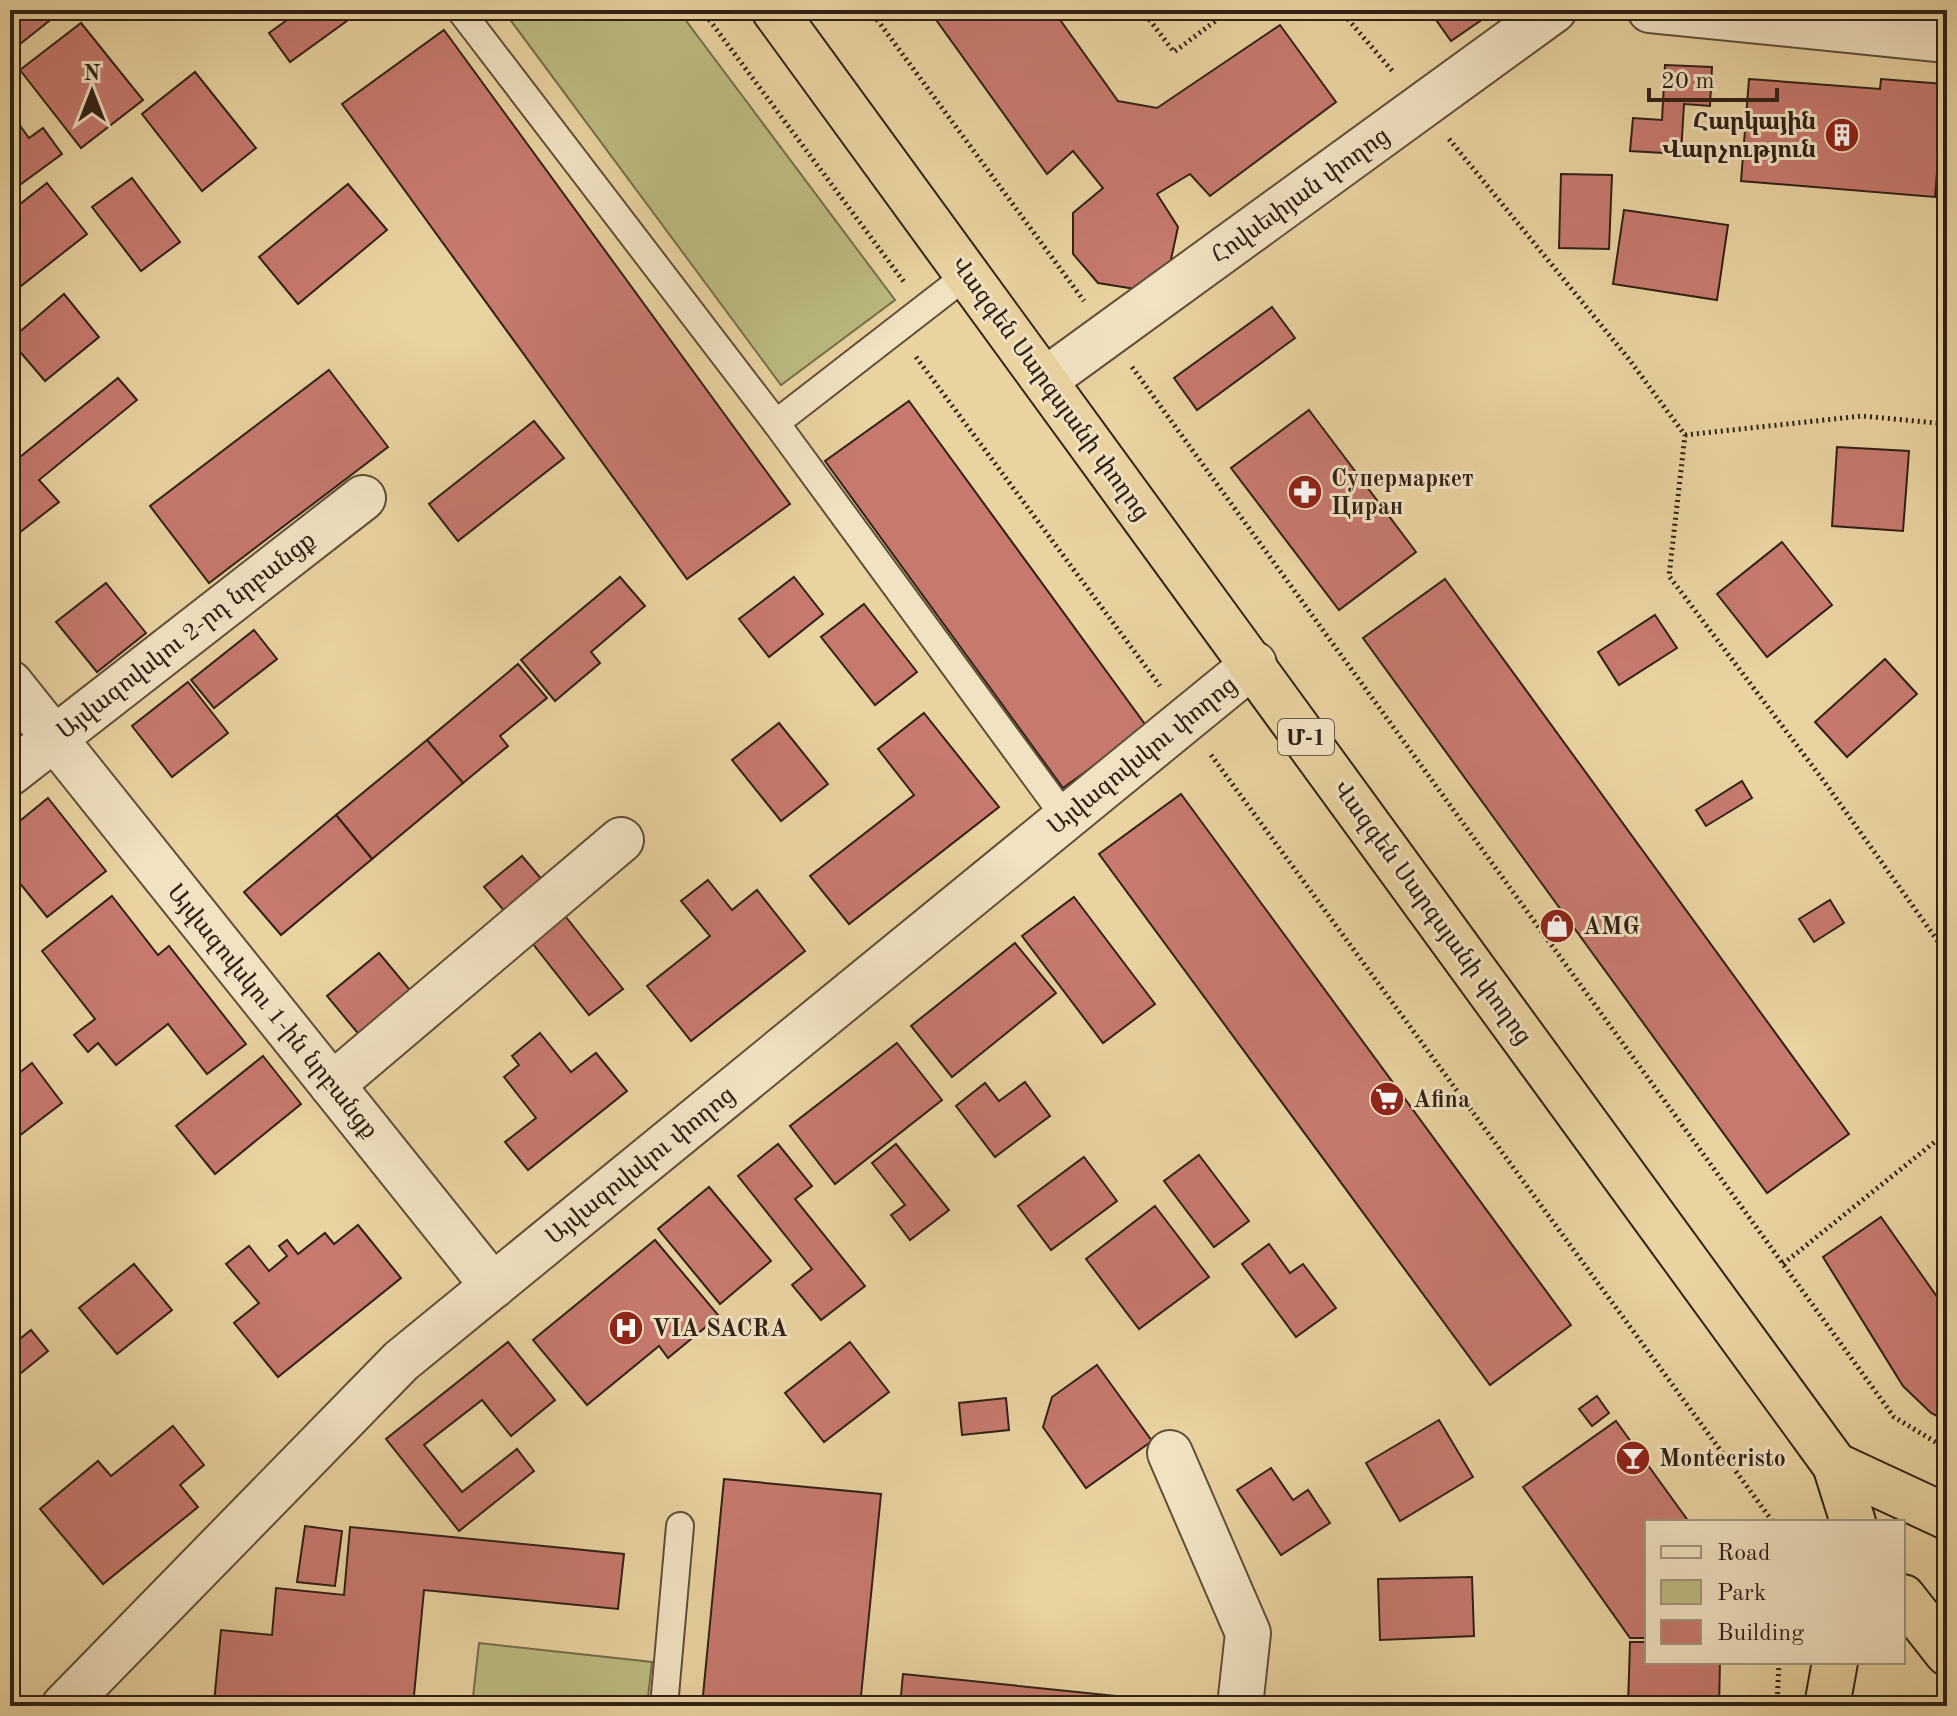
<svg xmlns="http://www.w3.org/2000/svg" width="1957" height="1716" font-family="'Old Standard TT','Noto Serif Armenian',serif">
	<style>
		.green { fill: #bcbb81; stroke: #766e4b; stroke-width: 2 }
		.building { fill: #c7796e; stroke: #312115; stroke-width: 2 }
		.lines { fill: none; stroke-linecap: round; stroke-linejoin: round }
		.lane-casing { stroke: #5f4e38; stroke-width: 30 }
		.street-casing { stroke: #5f4e38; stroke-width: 48 }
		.highway-casing { stroke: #312115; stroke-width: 48 }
		.path { stroke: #312115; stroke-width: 5; stroke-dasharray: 2 4; stroke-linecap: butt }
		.lane { stroke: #f1e2c2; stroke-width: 26 }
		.street { stroke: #f1e2c2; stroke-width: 44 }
		.highway { stroke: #e9d3a1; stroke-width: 44 }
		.labels { text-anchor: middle; stroke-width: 6; stroke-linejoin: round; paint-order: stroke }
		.shield { fill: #f1e2c2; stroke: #6b5b49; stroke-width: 2 }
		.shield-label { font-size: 22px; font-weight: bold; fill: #312115 }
		.poi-label { font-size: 24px; font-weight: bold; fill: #312115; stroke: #f1e2c2; text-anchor: start }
		.street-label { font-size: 24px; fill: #312115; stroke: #f1e2c2 }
	</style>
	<rect width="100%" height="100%" fill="#e9d3a1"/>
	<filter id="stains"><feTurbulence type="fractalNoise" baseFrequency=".0025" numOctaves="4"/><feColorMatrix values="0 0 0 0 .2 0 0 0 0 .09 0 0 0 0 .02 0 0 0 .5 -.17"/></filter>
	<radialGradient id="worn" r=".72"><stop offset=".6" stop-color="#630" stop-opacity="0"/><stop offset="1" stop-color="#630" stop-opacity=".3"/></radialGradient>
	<g class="green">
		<polygon points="503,10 678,10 895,300 781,385"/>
		<polygon points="479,1643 652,1662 647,1706 472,1706"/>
	</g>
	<g class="building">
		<polygon points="10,10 48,10 54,17 10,52"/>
		<polygon points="301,10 362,10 290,62 269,33"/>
		<polygon points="929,10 1053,10 1118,101 1157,108 1280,25 1336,102 1210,196 1190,174 1157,194 1178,227 1170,264 1135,289 1098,283 1073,254 1073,213 1103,188 1073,151 1047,174"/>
		<polygon points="1429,10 1496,10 1451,41"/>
		<polygon points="81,23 143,100 81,148 20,70"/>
		<polygon points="444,30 790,504 687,579 342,104"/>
		<polygon points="1665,65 1712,67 1710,106 1684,104 1681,154 1630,151 1633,118 1662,120"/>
		<polygon points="195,72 256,148 202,191 142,114"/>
		<polygon points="1749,79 1880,89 1881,79 1944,84 1935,197 1741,181"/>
		<polygon points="10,112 29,138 43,128 62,154 10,192"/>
		<polygon points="1561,174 1612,175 1609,249 1559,248"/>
		<polygon points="132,178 180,242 141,271 92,207"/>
		<polygon points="47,183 87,234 21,286 10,272 10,212"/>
		<polygon points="348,184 387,230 298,304 259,257"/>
		<polygon points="1624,210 1728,225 1717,300 1613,284"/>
		<polygon points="64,294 99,337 45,381 10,340"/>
		<polygon points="1272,307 1295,338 1197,410 1174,378"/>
		<polygon points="329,370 388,447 209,583 150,506"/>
		<polygon points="118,378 137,400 39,480 59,502 10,540 10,465"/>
		<polygon points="909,401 1147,727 1063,788 825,461"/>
		<polygon points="1309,410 1416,552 1339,610 1231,468"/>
		<polygon points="534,421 564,458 458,541 429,504"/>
		<polygon points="1837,447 1909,451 1903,531 1832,526"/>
		<polygon points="1782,542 1832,605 1767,657 1717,594"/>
		<polygon points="620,577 645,606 591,652 600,663 555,701 521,660"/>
		<polygon points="794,577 823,614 769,657 739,619"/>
		<polygon points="1445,579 1849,1134 1767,1193 1363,638"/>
		<polygon points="106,583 146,633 97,672 56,622"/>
		<polygon points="864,604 917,672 875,705 821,637"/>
		<polygon points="1655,615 1677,648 1619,685 1598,652"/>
		<polygon points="254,630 277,659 214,708 191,680"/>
		<polygon points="1885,659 1917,694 1847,757 1815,722"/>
		<polygon points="518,664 547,698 500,736 508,746 463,783 427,740"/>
		<polygon points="188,682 228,733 172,777 132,726"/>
		<polygon points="924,713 999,807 849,924 810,876 914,795 878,749"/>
		<polygon points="779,723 828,784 781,821 732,760"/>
		<polygon points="427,740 463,783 372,859 336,815"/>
		<polygon points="1742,781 1752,798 1706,826 1696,810"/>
		<polygon points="1181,794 1571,1325 1490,1385 1099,854"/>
		<polygon points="48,798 106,871 47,917 10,871 10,829"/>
		<polygon points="336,815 372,859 281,935 244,892"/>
		<polygon points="522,856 549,888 511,919 484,887"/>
		<polygon points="708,880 732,910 757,890 805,951 691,1041 647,986 710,936 681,901"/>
		<polygon points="112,896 158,955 169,946 246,1044 207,1074 168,1024 116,1065 98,1043 88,1052 74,1035 95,1019 42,951"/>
		<polygon points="1074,897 1155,1004 1103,1043 1022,936"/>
		<polygon points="1830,900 1844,923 1814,942 1799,919"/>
		<polygon points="562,912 623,989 589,1015 529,939"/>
		<polygon points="1015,943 1056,993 952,1077 911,1026"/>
		<polygon points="379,953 415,996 362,1038 327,996"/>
		<polygon points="540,1033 571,1072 596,1053 627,1091 528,1170 505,1142 536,1118 504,1077 519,1065 512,1056"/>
		<polygon points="897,1043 942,1100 835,1184 790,1126"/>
		<polygon points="263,1056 301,1104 215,1174 176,1126"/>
		<polygon points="32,1063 62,1103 10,1143 10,1080"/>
		<polygon points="1025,1082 1050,1116 995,1157 956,1106 985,1083 999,1101"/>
		<polygon points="778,1144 812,1186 795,1199 865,1286 821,1320 792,1285 812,1269 738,1176"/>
		<polygon points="896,1144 949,1210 910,1240 891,1215 905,1205 872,1163"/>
		<polygon points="1199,1155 1249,1221 1214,1247 1164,1181"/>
		<polygon points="1084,1157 1117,1201 1051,1250 1018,1206"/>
		<polygon points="709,1187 771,1261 720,1304 658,1229"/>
		<polygon points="1155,1206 1209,1277 1139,1329 1086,1259"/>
		<polygon points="1881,1217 1947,1311 1947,1421 1931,1413 1903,1386 1823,1257"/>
		<polygon points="358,1225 401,1278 278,1377 234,1323 259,1303 226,1264 249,1246 269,1271 287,1256 279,1246 287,1240 298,1254 325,1233 334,1244"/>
		<polygon points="655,1240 719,1316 668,1358 659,1346 587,1405 533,1340"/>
		<polygon points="1269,1244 1290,1273 1303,1264 1336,1308 1296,1337 1242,1264"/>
		<polygon points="134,1264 172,1310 117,1354 79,1308"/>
		<polygon points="31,1330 48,1351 10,1382 10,1347"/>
		<polygon points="508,1342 555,1400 511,1436 482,1400 424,1445 462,1492 517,1449 534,1471 459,1531 386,1439"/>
		<polygon points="850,1342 889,1392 824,1442 785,1393"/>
		<polygon points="1097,1365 1152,1441 1086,1488 1043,1427 1052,1397"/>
		<polygon points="1597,1396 1609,1413 1592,1426 1579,1409"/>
		<polygon points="1006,1398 1009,1430 962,1435 959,1403"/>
		<polygon points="1439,1420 1473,1477 1400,1521 1366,1463"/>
		<polygon points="1616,1421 1689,1522 1647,1522 1647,1638 1630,1638 1523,1487"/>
		<polygon points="173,1426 204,1465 180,1485 198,1507 103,1584 40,1509 98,1461 111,1476"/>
		<polygon points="1271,1468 1293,1500 1308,1490 1330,1523 1281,1555 1237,1490"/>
		<polygon points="724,1479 881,1494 860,1706 702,1706"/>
		<polygon points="305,1526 342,1531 335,1586 297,1582"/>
		<polygon points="350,1527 624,1554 618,1609 424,1590 413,1706 214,1703 221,1630 272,1635 276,1588 344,1595"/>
		<polygon points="1472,1577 1474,1636 1380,1640 1378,1579"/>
		<polygon points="1630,1642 1647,1642 1647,1662 1720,1662 1719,1706 1628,1706"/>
		<polygon points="903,1674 1204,1705 900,1706"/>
		<polygon points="1286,1702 1373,1705 1373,1706 1285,1706"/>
	</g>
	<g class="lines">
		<g class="lane-casing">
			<g id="lane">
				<polyline points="460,10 776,423 1065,817"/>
				<polyline points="776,423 967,275"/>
				<polyline points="664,1706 680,1526"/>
			</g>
		</g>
		<g class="street-casing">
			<g id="street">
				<polyline points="1650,10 1947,40"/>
				<polyline points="1045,380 1554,10"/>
				<polyline points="10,683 493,1286"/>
				<polyline points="10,773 363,498"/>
				<polyline points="332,1085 621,840"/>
				<polyline points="1170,1453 1248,1633 1240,1706"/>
				<polyline points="64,1706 401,1361 1254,664"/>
			</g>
		</g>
		<g class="highway-casing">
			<g id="highway">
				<polyline points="774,10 1835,1465 1853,1522"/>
				<polyline points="1835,1465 1947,1517"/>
				<polyline points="1903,1597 1947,1653"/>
				<polyline points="1827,1706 1835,1662"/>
			</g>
		</g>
		<g class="path">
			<polyline points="702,10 904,282"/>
			<polyline points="870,10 1084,301"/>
			<polyline points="1142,10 1174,52 1230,10"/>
			<polyline points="1340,10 1394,73"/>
			<polyline points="1449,139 1628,358 1685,435 1669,576 1823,780 1947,954"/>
			<polyline points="916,357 1160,686"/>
			<polyline points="1132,367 1894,1417 1947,1449"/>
			<polyline points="1685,435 1862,416 1947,424"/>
			<polyline points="1211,755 1773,1522"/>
			<polyline points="1783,1264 1947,1132"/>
			<polyline points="1777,1706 1779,1662"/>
		</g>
		<use href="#lane" class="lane"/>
		<use href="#street" class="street"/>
		<use href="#highway" class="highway"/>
	</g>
	<defs>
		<g id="building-disc" transform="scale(1.8)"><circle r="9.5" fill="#8f2418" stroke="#f1e2c2"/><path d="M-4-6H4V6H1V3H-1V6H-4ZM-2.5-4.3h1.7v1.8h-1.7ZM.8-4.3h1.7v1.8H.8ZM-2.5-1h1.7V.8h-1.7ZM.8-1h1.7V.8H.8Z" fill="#fff"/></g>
		<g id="pharmacy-disc" transform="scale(1.8)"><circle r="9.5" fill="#8f2418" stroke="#f1e2c2"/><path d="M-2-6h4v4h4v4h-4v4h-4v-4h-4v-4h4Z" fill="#fff"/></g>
		<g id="shop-disc" transform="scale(1.8)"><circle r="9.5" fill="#8f2418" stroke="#f1e2c2"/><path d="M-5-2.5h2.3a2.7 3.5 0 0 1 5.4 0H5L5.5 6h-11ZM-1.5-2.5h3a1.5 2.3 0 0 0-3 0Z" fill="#fff"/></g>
		<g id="supermarket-disc" transform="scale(1.8)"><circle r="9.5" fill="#8f2418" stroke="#f1e2c2"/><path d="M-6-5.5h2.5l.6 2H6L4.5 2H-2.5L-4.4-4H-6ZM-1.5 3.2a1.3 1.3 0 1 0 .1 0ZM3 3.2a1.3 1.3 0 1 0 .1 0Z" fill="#fff"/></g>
		<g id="hospital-disc" transform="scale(1.8)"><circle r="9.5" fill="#8f2418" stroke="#f1e2c2"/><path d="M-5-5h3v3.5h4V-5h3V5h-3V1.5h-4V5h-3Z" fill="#fff"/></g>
		<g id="bar-disc" transform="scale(1.8)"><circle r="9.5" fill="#8f2418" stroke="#f1e2c2"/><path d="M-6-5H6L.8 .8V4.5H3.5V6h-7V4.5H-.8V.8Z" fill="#fff"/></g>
	</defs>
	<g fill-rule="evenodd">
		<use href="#building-disc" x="1842" y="135"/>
		<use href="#pharmacy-disc" x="1305" y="492"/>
		<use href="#shop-disc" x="1557" y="926"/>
		<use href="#supermarket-disc" x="1387" y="1099"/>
		<use href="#hospital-disc" x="626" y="1328"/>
		<use href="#bar-disc" x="1633" y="1458"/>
	</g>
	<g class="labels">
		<rect class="shield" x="1278" y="719" width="56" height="36" rx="6"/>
		<g class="shield-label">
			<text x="1306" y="745">Մ-1</text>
		</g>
		<g class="poi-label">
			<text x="1816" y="129" text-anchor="end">Հարկային<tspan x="1816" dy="28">Վարչություն</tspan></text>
			<text x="1331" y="486">Супермаркет<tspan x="1331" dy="28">Циран</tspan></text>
			<text x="1583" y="934">AMG</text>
			<text x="1413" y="1107">Afina</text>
			<text x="652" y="1336">VIA SACRA</text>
			<text x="1659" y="1466">Montecristo</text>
		</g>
		<g class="street-label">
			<text transform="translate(1300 195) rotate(-36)" y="8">Հովսեփյան փողոց</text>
			<text transform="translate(1051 388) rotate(54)" y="8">Վազգեն Սարգսյանի փողոց</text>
			<text transform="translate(186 635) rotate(-38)" y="8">Այվազովսկու 2-րդ նրբանցք</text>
			<text transform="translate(1142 755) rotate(-39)" y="8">Այվազովսկու փողոց</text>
			<text transform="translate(1433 912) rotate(54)" y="8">Վազգեն Սարգսյանի փողոց</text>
			<text transform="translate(273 1011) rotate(51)" y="8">Այվազովսկու 1-ին նրբանցք</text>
			<text transform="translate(640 1165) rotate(-39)" y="8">Այվազովսկու փողոց</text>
		</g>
	</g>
	<rect width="1957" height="1716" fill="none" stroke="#e9d3a1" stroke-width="40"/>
	<rect x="12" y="12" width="1933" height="1692" fill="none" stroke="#312115" stroke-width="4"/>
	<rect x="20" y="20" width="1917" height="1676" fill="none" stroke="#312115" stroke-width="2"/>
	<rect x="1645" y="1520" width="260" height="144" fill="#f1e2c2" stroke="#a4957d" stroke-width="2"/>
	<rect x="1661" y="1546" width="40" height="12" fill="#f1e2c2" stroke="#a4957d" stroke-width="2"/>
	<text x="1717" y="1560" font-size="24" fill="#312115">Road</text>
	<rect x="1661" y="1580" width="40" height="24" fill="#bcbb81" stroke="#a4957d" stroke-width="2"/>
	<text x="1717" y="1600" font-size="24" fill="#312115">Park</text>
	<rect x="1661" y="1620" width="40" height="24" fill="#c7796e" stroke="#a4957d" stroke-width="2"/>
	<text x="1717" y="1640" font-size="24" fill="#312115">Building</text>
	<g transform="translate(92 92)" stroke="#f1e2c2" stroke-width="6" paint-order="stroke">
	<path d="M0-6L14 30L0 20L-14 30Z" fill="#312115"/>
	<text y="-12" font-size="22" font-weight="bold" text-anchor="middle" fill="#312115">N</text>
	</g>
	<path d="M1649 88v12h128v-12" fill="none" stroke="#312115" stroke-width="4"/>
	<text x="1661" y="88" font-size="24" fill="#312115" stroke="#f1e2c2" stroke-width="6" paint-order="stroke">20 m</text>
	<rect width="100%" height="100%" filter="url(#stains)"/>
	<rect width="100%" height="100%" fill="url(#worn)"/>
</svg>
